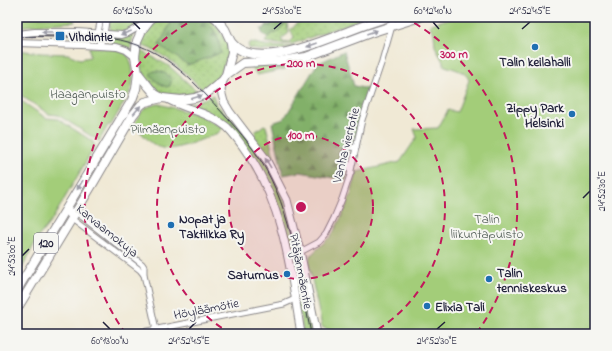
<svg xmlns="http://www.w3.org/2000/svg" width="612" height="351" font-family="'Indie Flower',sans-serif">
	<style>
		.grass { fill: url(#grass-dots); stroke: #62785a }
		.forest { fill: url(#forest-firs); stroke: #526952 }
		.park { fill: #a3cd79; stroke: #62785a }
		.lines { fill: none; stroke-linecap: round; stroke-linejoin: round }
		.minor-casing { stroke: #898688; stroke-width: 7 }
		.tertiary-casing { stroke: #898688; stroke-width: 8 }
		.secondary-casing { stroke: #898688; stroke-width: 9 }
		.primary-casing { stroke: #898688; stroke-width: 10 }
		.minor { stroke: #fff; stroke-width: 5 }
		.tertiary { stroke: #fff; stroke-width: 6 }
		.secondary { stroke: #fff; stroke-width: 7 }
		.primary { stroke: #fff; stroke-width: 8 }
		.tram { stroke: #22223b; stroke-width: 1 }
		.oneway { fill: #9c9ca7 }
		.ticks { fill: none; stroke: #22223b; stroke-width: 1.5 }
		.ring { fill: none; stroke: #c2185b; stroke-width: 2; stroke-dasharray: 7 5 }
		.poi-dot { fill: #1f6fb2; stroke: #f6f6f2; stroke-width: 1.5 }
		.labels { text-anchor: middle; stroke-width: 4; stroke-linejoin: round; paint-order: stroke }
		.shield { fill: #f6f6f2; stroke: #626272; stroke-width: 1 }
		.shield-label { font-size: 12px; font-weight: bold; fill: #22223b }
		.poi-label { font-size: 13px; font-weight: bold; fill: #22223b; stroke: #f6f6f2; text-anchor: start }
		.park-label { font-size: 13px; fill: #49554e; stroke: #f6f6f2 }
		.street-label { font-size: 13px; fill: #22223b; stroke: #f6f6f2 }
		.centre { fill: #c2185b; stroke: #f6f6f2; stroke-width: 2 }
		.ring-label { font-size: 12px; text-anchor: middle; font-weight: bold; fill: #c2185b; stroke: #f6f6f2; stroke-width: 4; stroke-linejoin: round; paint-order: stroke }
		.neatline { fill: none; stroke: #22223b; stroke-width: 1.5 }
		.ticks-label { font-size: 10px; text-anchor: middle; fill: #22223b }
	</style>
	<defs>
		<pattern id="grass-dots" width="8" height="8" patternUnits="userSpaceOnUse"><rect width="8" height="8" fill="#a3cd79"/><path d="M2 2h.1M6 6h.1" fill="none" stroke="#8cb06a" stroke-width="1.8" stroke-linecap="round"/></pattern>
		<pattern id="forest-firs" width="22" height="20" patternUnits="userSpaceOnUse"><rect width="22" height="20" fill="#82b069"/><path d="M5 1l3.5 6h-7zM16 11l3.5 6h-7z" fill="#6a8f58"/></pattern>
	</defs>
	<rect width="100%" height="100%" fill="#f6f6f2"/>
	<filter id="ink" filterUnits="userSpaceOnUse"><feTurbulence type="fractalNoise" baseFrequency=".025" numOctaves="2"/><feDisplacementMap in="SourceGraphic" scale="8" xChannelSelector="R" yChannelSelector="G"/><feConvolveMatrix kernelMatrix="1 2 1 2 8 2 1 2 1" color-interpolation-filters="sRGB"/></filter>
	<filter id="wash" filterUnits="userSpaceOnUse"><feTurbulence type="fractalNoise" baseFrequency=".012" numOctaves="4" result="noise"/><feDisplacementMap in="SourceGraphic" scale="16" xChannelSelector="R" yChannelSelector="G"/><feGaussianBlur stdDeviation="0.9" result="paint"/><feColorMatrix in="noise" values="0 0 0 0 0 0 0 0 0 0 0 0 0 0 0 0 0 1.4 0 .05"/><feComposite in="paint" operator="in"/></filter>
	<g filter="url(#wash)">
		<rect width="100%" height="100%" fill="#f0e9d5"/>
		<g class="grass">
			<path d="M159,17H174L160,45L188,65L218,37C212,26 205,20 193,17H207C215,23 226,38 228,47C229,51 228,55 226,59C222,73 216,82 203,90C184,71 166,54 141,45L147,29Z"/>
			<polygon points="287,17 292,17 293,19 287,24 289,33 281,39 284,43 290,42 294,38 290,29 293,28 297,23 297,18 299,23 315,17 367,17 292,44 277,44 265,42 272,33 285,24"/>
			<polygon points="134,33 130,49 123,46 113,44 108,37 128,36"/>
			<path d="M251,42C266,46 279,48 295,46L296,47C280,50 264,53 249,48L248,44Z"/>
			<path d="M140,50L169,66L198,92L184,95L159,93C145,77 139,73 140,50Z"/>
			<polygon points="300,62 301,64 281,70 257,75 252,68 252,66"/>
			<polygon points="213,95 216,104 236,124 264,159 286,204 295,245 289,249 278,210 230,127 183,104 194,103"/>
			<polygon points="264,125 266,126 278,172 277,172 253,136 256,134 255,132"/>
			<polygon points="300,262 314,334 303,334 292,264"/>
		</g>
		<g class="forest">
			<path d="M174,17C205,16 216,21 221,53L188,65L159,45Z"/>
			<polygon points="269,17 283,17 285,23 277,33 272,33 267,38 262,33 261,29 264,29 267,24 270,25 273,19 270,21 267,20"/>
			<polygon points="344,51 354,86 368,89 361,113 354,142 346,145 339,152 343,168 347,175 346,180 300,172 283,175 272,123 284,119 317,64"/>
			<path d="M154,71C163,71 166,73 172,79L170,86L166,87L157,82L150,74Z"/>
		</g>
		<g class="park">
			<polygon points="17,17 73,17 75,22 44,24 17,27"/>
			<path d="M111,17H146C136,27 126,36 111,31L109,24Z"/>
			<path d="M454,17H595V334H359C349,333 330,332 322,327L309,265L310,256L332,235L342,216L351,195L357,172L400,162L417,137L414,129L438,128L448,110L457,112L469,80C466,71 454,69 445,66L435,46L434,33L430,27L431,24Z"/>
			<path d="M89,47C99,48 121,47 128,56C130,59 131,63 132,67C133,76 134,84 130,92L111,125H108L99,141L58,115L49,114L17,93V50L41,53L68,54L80,59L90,57Z"/>
			<polygon points="17,98 46,118 58,119 92,141 95,146 52,220 38,237 17,278"/>
			<path d="M159,104L199,115L223,128L218,133C205,138 175,152 162,148C150,145 142,133 134,125C139,113 145,105 159,104Z"/>
		</g>
	</g>
	<g filter="url(#ink)">
		<g class="lines">
			<g class="minor-casing">
				<g id="minor">
					<polyline points="100,46 104,34 106,21 107,17"/>
					<polyline points="100,46 98,33 101,17"/>
					<polyline points="351,173 344,154 347,148 351,147 356,148"/>
					<polyline points="66,210 76,212 142,264 144,267 144,275 157,334"/>
					<polyline points="66,210 72,219 140,270 144,275"/>
					<polyline points="288,254 304,250 319,242 326,234 334,218 342,199 350,175 362,120 382,61 392,26 392,17"/>
					<polyline points="132,334 284,304 295,299"/>
				</g>
			</g>
			<g class="tertiary-casing">
				<g id="tertiary">
					<polyline points="17,34 35,32 77,32 122,35 128,33 146,23"/>
					<polyline points="17,43 82,45 117,47 126,50 135,57"/>
				</g>
			</g>
			<g class="secondary-casing">
				<g id="secondary">
					<polyline points="223,80 221,91 224,102 230,112 266,159 287,200 300,251 317,334"/>
					<path d="M169,100C188,110 210,113 227,127C235,135 242,145 248,154C284,207 291,272 301,334"/>
				</g>
			</g>
			<g class="primary-casing">
				<g id="primary">
					<polyline points="152,17 142,30 137,41 135,57 138,73 149,87 155,94 162,98 181,100 195,98 206,94 223,80 226,75 232,52 231,42 225,29 217,19 214,17"/>
					<path d="M231,42C254,72 322,41 349,31C362,26 376,21 390,17"/>
					<polyline points="226,75 243,63 281,61 306,57 370,33 420,17"/>
					<polyline points="17,290 132,100 136,89 138,73"/>
					<polyline points="17,309 94,182 133,115 141,105 145,102 162,98"/>
				</g>
			</g>
			<use href="#minor" class="minor"/>
			<use href="#tertiary" class="tertiary"/>
			<use href="#secondary" class="secondary"/>
			<use href="#primary" class="primary"/>
			<path class="tram" d="M17,37C33,36 49,37 65,37C87,37 108,36 128,42C161,51 184,72 207,96C226,117 246,137 261,161C293,213 299,275 311,334"/>
		</g>
		<defs><path id="oneway-solid" d="M-6-.8H1V-3.2L6.5 0L1 3.2V.8H-6Z"/></defs>
		<g class="oneway">
			<use href="#oneway-solid" transform="translate(47 32) rotate(180)"/>
			<use href="#oneway-solid" transform="translate(372 32) rotate(-19)"/>
			<use href="#oneway-solid" transform="translate(126 33) rotate(161)"/>
			<use href="#oneway-solid" transform="translate(312 45) rotate(160)"/>
			<use href="#oneway-solid" transform="translate(197 97) rotate(-17)"/>
			<use href="#oneway-solid" transform="translate(137 110) rotate(-50)"/>
			<use href="#oneway-solid" transform="translate(268 163) rotate(-121)"/>
			<use href="#oneway-solid" transform="translate(80 185) rotate(121)"/>
		</g>
	</g>
	<path class="ticks" d="M133,22L140,29M433,22L439,29M274,29L282,22M522,29L530,22M583,198L590,191M22,256L29,249M103,322L110,329M189,329L196,322M437,329L445,322"/>
	<circle cx="301" cy="207" r="72" fill="#c2185b" fill-opacity=".12"/>
	<g class="ring">
		<circle cx="301" cy="207" r="72"/>
		<path d="M232 334A144 144 0 1 1 370 334"/>
		<path d="M126 334A216 216 0 0 1 198 17M404 17A216 216 0 0 1 476 334"/>
	</g>
	<g class="poi-dot">
		<rect x="55" y="31" width="10" height="10" rx="2"/>
		<circle cx="535" cy="47" r="4"/>
		<circle cx="572" cy="114" r="4"/>
		<circle cx="171" cy="225" r="4"/>
		<circle cx="287" cy="274" r="4"/>
		<circle cx="489" cy="279" r="4"/>
		<circle cx="427" cy="306" r="4"/>
	</g>
	<g class="labels">
		<rect class="shield" x="34" y="233" width="24" height="20" rx="3"/>
		<g class="shield-label">
			<text x="46" y="247">120</text>
		</g>
		<g class="poi-label">
			<text x="69" y="41">Vihdintie</text>
			<text x="535" y="66" text-anchor="middle">Talin keilahalli</text>
			<text x="564" y="112" text-anchor="end">Zippy Park<tspan x="564" dy="15">Helsinki</tspan></text>
			<text x="179" y="223">Nopat ja<tspan x="179" dy="15">Taktiikka Ry</tspan></text>
			<text x="497" y="277">Talin<tspan x="497" dy="15">tenniskeskus</tspan></text>
			<text x="279" y="279" text-anchor="end">Saturnus</text>
			<text x="435" y="311">Elixia Tali</text>
		</g>
		<g class="park-label">
			<text x="88" y="98">Haaganpuisto</text>
			<text x="168" y="133">Piimäenpuisto</text>
			<text x="487" y="223">Talin<tspan x="487" dy="15">liikuntapuisto</tspan></text>
		</g>
		<g class="street-label">
			<text transform="translate(345 145) rotate(-76)" y="5">Vanha viertotie</text>
			<text transform="translate(108 230) rotate(39)" y="5">Karvaamokuja</text>
			<text transform="translate(302 271) rotate(79)" y="5">Pitäjänmäentie</text>
			<text transform="translate(206 308) rotate(-11)" y="5">Höyläämötie</text>
		</g>
	</g>
	<circle cx="301" cy="207" r="6" class="centre"/>
	<g class="ring-label">
		<text x="454" y="58">300 m</text>
		<text x="301" y="67">200 m</text>
		<text x="301" y="139">100 m</text>
	</g>
	<rect width="612" height="351" fill="none" stroke="#f6f6f2" stroke-width="44"/>
	<rect x="22" y="22" width="568" height="307" class="neatline"/>
	<g class="ticks-label">
		<text x="133" y="14">60°12'50"N</text>
		<text x="282" y="14">24°53'00"E</text>
		<text x="433" y="14">60°12'40"N</text>
		<text x="530" y="14">24°52'45"E</text>
		<text transform="translate(601 191) rotate(-90)" y="4">24°52'30"E</text>
		<text transform="translate(11 256) rotate(-90)" y="4">24°53'00"E</text>
		<text x="110" y="344">60°13'00"N</text>
		<text x="189" y="344">24°52'45"E</text>
		<text x="437" y="344">24°52'30"E</text>
	</g>
</svg>
